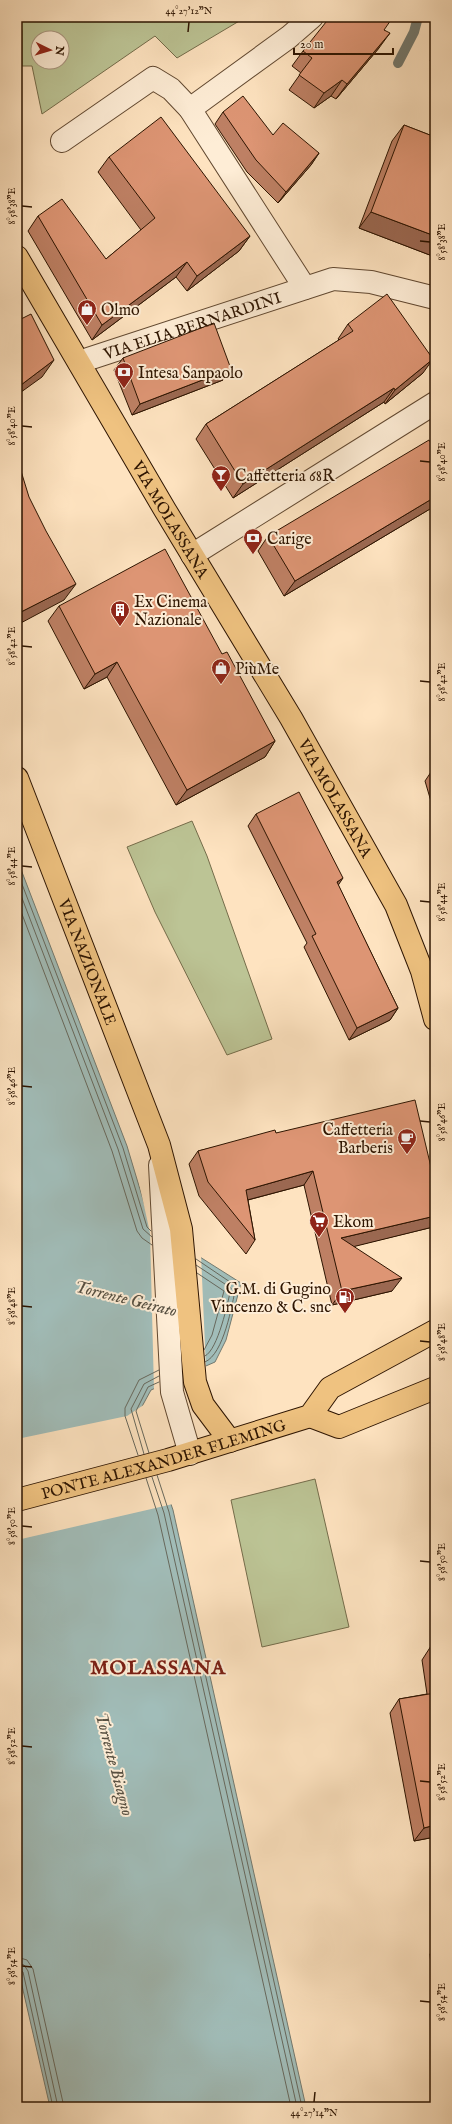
<svg xmlns="http://www.w3.org/2000/svg" width="452" height="2124" font-family="'IM FELL English',serif">
	<style>
		.green { fill: #bcc495; stroke: #746c4a; fill-rule: evenodd }
		.water { fill: #a1bdb9; stroke: #73796f }
		.pier { fill: #fee3c0 }
		.lines { fill: none; stroke-linecap: round; stroke-linejoin: round }
		.shore { stroke: #67685c; stroke-width: 1 }
		.stream { stroke: #73796f; stroke-width: 10 }
		.minor-casing { stroke: #614830; stroke-width: 24 }
		.major-casing { stroke: #2d1400; stroke-width: 24 }
		.minor { stroke: #feedd6; stroke-width: 22 }
		.major { stroke: #efc280; stroke-width: 22 }
		.wall { fill: #be8064; stroke: #2d1400 }
		.shaded-wall { fill: #9b6851; stroke: #2d1400 }
		.building { fill: #dd9574; stroke: #2d1400 }
		.ticks { fill: none; stroke: #2d1400; stroke-width: 1.5 }
		.labels { text-anchor: middle; stroke-width: 4; stroke-linejoin: round; paint-order: stroke }
		.poi-label { font-size: 16px; fill: #2d1400; stroke: #feedd6; text-anchor: start }
		.street-label { font-size: 16px; fill: #2d1400; stroke: #feedd6 }
		.water-label { font-size: 17px; font-style: italic; fill: #564f41; stroke: #feedd6 }
		.district-label { font-size: 20px; font-weight: bold; letter-spacing: 1px; fill: #7a1f14; stroke: #feedd6 }
		.neatline { fill: none; stroke: #2d1400; stroke-width: 1.5 }
		.ticks-label { font-size: 10px; text-anchor: middle; fill: #2d1400 }
	</style>
	<rect width="100%" height="100%" fill="#fee3c0"/>
	<filter id="stains"><feTurbulence type="fractalNoise" baseFrequency=".005" numOctaves="4"/><feColorMatrix values="0 0 0 0 .2 0 0 0 0 .09 0 0 0 0 .02 0 0 0 .5 -.17"/></filter>
	<radialGradient id="worn" r=".72"><stop offset=".6" stop-color="#630" stop-opacity="0"/><stop offset="1" stop-color="#630" stop-opacity=".3"/></radialGradient>
	<g class="green">
		<path d="M19,17H246L177,58L155,36L42,114L32,66H22V31ZM38,38H62V62H38Z"/>
		<polygon points="192,821 207,856 272,1039 227,1055 155,912 127,847"/>
		<polygon points="315,1479 349,1627 262,1647 231,1500"/>
	</g>
	<polygon class="water" points="17,859 127,1146 151,1226 241,1283 226,1340 215,1362 151,1390 139,1412 173,1510 306,2107 50,2107 17,1964"/>
	<g class="pier">
		<polygon points="138,1178 153,1225 201,1255 206,1368 154,1390 150,1233"/>
		<polygon points="145,1404 142,1412 173,1504 17,1540 17,1439 127,1416"/>
	</g>
	<g class="lines">
		<g class="shore">
			<polyline points="17,871 123,1148 147,1227 151,1231"/>
			<polyline points="17,885 118,1149 143,1229 152,1237"/>
			<polyline points="17,901 112,1151 137,1231 142,1238 152,1245"/>
			<path d="M196,1259L236,1286C232,1305 224,1354 205,1362"/>
			<path d="M196,1265L231,1288C228,1302 218,1350 205,1356"/>
			<polyline points="197,1273 224,1291 212,1335 204,1350"/>
			<polyline points="149,1453 136,1411 148,1387 159,1382"/>
			<polyline points="144,1454 131,1409 144,1384 159,1376"/>
			<polyline points="138,1455 125,1416 125,1408 139,1380 159,1370"/>
			<polyline points="157,1475 169,1512 302,2107"/>
			<polyline points="152,1477 164,1513 297,2107"/>
			<polyline points="146,1478 158,1515 291,2107"/>
			<polyline points="17,1957 27,1960 33,1969 64,2107"/>
			<polyline points="17,1963 24,1965 28,1971 58,2107"/>
			<polyline points="17,1968 23,1972 53,2107"/>
		</g>
		<polyline class="stream" points="398,63 414,32 418,17"/>
		<g class="minor-casing">
			<g id="minor">
				<polyline points="190,109 289,37 312,17"/>
				<polyline points="62,141 153,78 171,89 190,109 305,288"/>
				<path id="s1" d="M79,362L333,279L371,282L435,298"/>
				<polyline points="192,555 435,403"/>
				<polyline points="160,1165 172,1392 190,1454"/>
			</g>
		</g>
		<g class="major-casing">
			<g id="major">
				<path id="s2" d="M17,257L165,510L291,718L396,905L422,971L435,1019"/>
				<path id="s3" d="M17,778L159,1145L181,1229L195,1382L203,1405L230,1441"/>
				<polyline points="310,1416 339,1427 435,1388"/>
				<path id="s4" d="M17,1500L168,1460L310,1416L330,1388L435,1331"/>
			</g>
		</g>
		<use href="#minor" class="minor"/>
		<use href="#major" class="major"/>
	</g>
	<g class="wall">
		<polygon points="385,30 379,48 336,99 331,96 314,108 289,90 301,73 292,66 303,51"/>
		<polygon points="435,53 435,65 430,61"/>
		<polygon points="223,112 273,135 319,153 311,165 278,203 247,172 215,124"/>
		<polygon points="404,125 435,137 435,257 359,228 392,141"/>
		<polygon points="109,157 250,236 239,251 187,291 176,277 92,340 28,231 38,216 106,259 141,230 98,172"/>
		<polygon points="348,324 423,373 385,404 384,402 233,498 196,439 206,424 339,340 338,339"/>
		<polygon points="123,358 231,369 223,380 132,415 114,370"/>
		<polygon points="435,450 435,506 284,596 258,551 268,536"/>
		<polygon points="59,606 222,654 275,741 265,757 176,805 107,677 84,689 48,621"/>
		<polygon points="435,766 435,815 425,781"/>
		<polygon points="256,814 338,885 398,1008 390,1020 349,1040 304,947 307,943 248,826"/>
		<polygon points="276,1133 433,1227 354,1246 392,1291 332,1305 304,1185 248,1200 255,1240 246,1254 199,1196 189,1164 198,1151"/>
		<polygon points="431,1646 435,1646 435,1837 414,1841 390,1713 399,1699 427,1694 422,1660"/>
		<polygon points="435,1947 435,2012 430,1954"/>
	</g>
	<g class="shaded-wall">
		<polygon points="390,33 379,48 336,99 347,84"/>
		<polygon points="342,80 331,96 314,108 324,93"/>
		<polygon points="319,153 311,165 278,203 286,192"/>
		<polygon points="371,212 435,236 435,257 359,228"/>
		<polygon points="250,236 239,251 187,291 197,276"/>
		<polygon points="187,262 176,277 92,340 102,325"/>
		<polygon points="433,359 423,373 385,404 395,390"/>
		<polygon points="54,360 42,377 17,395 17,388"/>
		<polygon points="231,369 223,380 132,415 140,404"/>
		<polygon points="394,388 384,402 233,498 243,484"/>
		<polygon points="435,497 435,506 284,596 295,581"/>
		<polygon points="76,584 64,600 17,625 17,614"/>
		<polygon points="117,662 107,677 84,689 95,674"/>
		<polygon points="275,741 265,757 176,805 187,790"/>
		<polygon points="343,878 335,890 337,882"/>
		<polygon points="398,1008 390,1020 349,1040 357,1028"/>
		<polygon points="313,1171 304,1185 236,1203 246,1190"/>
		<polygon points="435,1216 435,1224 433,1227 332,1252 341,1238"/>
		<polygon points="402,1278 392,1291 332,1305 342,1291"/>
		<polygon points="435,1825 435,1837 414,1841 424,1828"/>
	</g>
	<g class="building">
		<polygon points="330,17 393,17 384,30 390,33 347,84 342,80 324,93 299,75 312,58 303,51"/>
		<polygon points="243,96 273,135 283,123 319,153 286,192 256,160 223,112"/>
		<polygon points="161,117 250,236 197,276 187,262 102,325 38,216 62,199 106,259 155,218 109,157"/>
		<polygon points="404,125 435,137 435,236 371,212"/>
		<polygon points="387,294 433,359 395,390 394,388 243,484 206,424 353,331 348,324"/>
		<polygon points="31,314 54,360 17,388 17,321"/>
		<polygon points="214,323 231,369 140,404 123,358"/>
		<polygon points="429,440 435,450 435,497 295,581 268,536"/>
		<polygon points="17,458 29,497 46,531 76,584 17,614"/>
		<polygon points="165,549 222,654 227,652 275,741 187,790 117,662 95,674 59,606"/>
		<polygon points="299,792 343,878 337,882 398,1008 357,1028 312,936 316,934 256,814"/>
		<polygon points="415,1100 435,1184 435,1216 341,1238 402,1278 342,1291 313,1171 246,1190 255,1240 208,1182 198,1151 275,1130 276,1133"/>
		<polygon points="431,1646 435,1646 435,1673"/>
		<polygon points="435,1693 435,1825 424,1828 399,1699"/>
	</g>
	<path class="ticks" d="M188,32L189,22M22,206L32,207M420,241L430,242M22,426L32,427M420,461L430,462M22,646L32,647M420,681L430,682M22,866L32,867M420,901L430,902M22,1086L32,1087M420,1121L430,1122M22,1306L32,1307M420,1341L430,1342M22,1526L32,1527M420,1561L430,1562M22,1746L32,1747M420,1781L430,1782M22,1966L32,1967M420,2001L430,2002M314,2102L315,2092"/>
	<defs>
		<g id="shop-pin" transform="scale(1)"><path d="M0 17L-7.5 6A9.5 9.5 0 1 1 7.5 6Z" fill="#8f2418" stroke="#feedd6"/><path d="M-5-2.5h2.3a2.7 3.5 0 0 1 5.4 0H5L5.5 6h-11ZM-1.5-2.5h3a1.5 2.3 0 0 0-3 0Z" fill="#fff"/></g>
		<g id="bank-pin" transform="scale(1)"><path d="M0 17L-7.5 6A9.5 9.5 0 1 1 7.5 6Z" fill="#8f2418" stroke="#feedd6"/><path d="M-6-4H6V4H-6ZM0-2.3a2.3 2.3 0 1 0 0 4.6a2.3 2.3 0 1 0 0-4.6Z" fill="#fff"/></g>
		<g id="bar-pin" transform="scale(1)"><path d="M0 17L-7.5 6A9.5 9.5 0 1 1 7.5 6Z" fill="#8f2418" stroke="#feedd6"/><path d="M-6-5H6L.8 .8V4.5H3.5V6h-7V4.5H-.8V.8Z" fill="#fff"/></g>
		<g id="building-pin" transform="scale(1)"><path d="M0 17L-7.5 6A9.5 9.5 0 1 1 7.5 6Z" fill="#8f2418" stroke="#feedd6"/><path d="M-4-6H4V6H1V3H-1V6H-4ZM-2.5-4.3h1.7v1.8h-1.7ZM.8-4.3h1.7v1.8H.8ZM-2.5-1h1.7V.8h-1.7ZM.8-1h1.7V.8H.8Z" fill="#fff"/></g>
		<g id="cafe-pin" transform="scale(1)"><path d="M0 17L-7.5 6A9.5 9.5 0 1 1 7.5 6Z" fill="#8f2418" stroke="#feedd6"/><path d="M-5.5-4.5H6V0H3Q3 3.5 0 3.5H-2.5Q-5.5 3.5-5.5 0ZM3-3.2v2h1.7v-2ZM-6 4.5H4V6H-6Z" fill="#fff"/></g>
		<g id="supermarket-pin" transform="scale(1)"><path d="M0 17L-7.5 6A9.5 9.5 0 1 1 7.5 6Z" fill="#8f2418" stroke="#feedd6"/><path d="M-6-5.5h2.5l.6 2H6L4.5 2H-2.5L-4.4-4H-6ZM-1.5 3.2a1.3 1.3 0 1 0 .1 0ZM3 3.2a1.3 1.3 0 1 0 .1 0Z" fill="#fff"/></g>
		<g id="fuel-pin" transform="scale(1)"><path d="M0 17L-7.5 6A9.5 9.5 0 1 1 7.5 6Z" fill="#8f2418" stroke="#feedd6"/><path d="M-5.5-6h7V0h2V4h1.3V-2.5L3-4.5l.8-.8L6-3V5H2.5V1h-1V6h-7ZM-4.2-4.7v3.2H.2V-4.7Z" fill="#fff"/></g>
	</defs>
	<g fill-rule="evenodd">
		<use href="#shop-pin" x="87" y="309"/>
		<use href="#bank-pin" x="124" y="372"/>
		<use href="#bar-pin" x="221" y="475"/>
		<use href="#bank-pin" x="253" y="538"/>
		<use href="#building-pin" x="120" y="610"/>
		<use href="#shop-pin" x="221" y="668"/>
		<use href="#cafe-pin" x="407" y="1138"/>
		<use href="#supermarket-pin" x="319" y="1221"/>
		<use href="#fuel-pin" x="345" y="1297"/>
	</g>
	<g class="labels">
		<g class="poi-label">
			<text x="101" y="315">Olmo</text>
			<text x="138" y="378">Intesa Sanpaolo</text>
			<text x="235" y="481">Caffetteria 68R</text>
			<text x="267" y="544">Carige</text>
			<text x="134" y="607">Ex Cinema<tspan x="134" dy="18">Nazionale</tspan></text>
			<text x="235" y="674">PiùMe</text>
			<text x="393" y="1135" text-anchor="end">Caffetteria<tspan x="393" dy="18">Barberis</tspan></text>
			<text x="333" y="1227">Ekom</text>
			<text x="331" y="1294" text-anchor="end">G.M. di Gugino<tspan x="331" dy="18">Vincenzo &amp; C. snc</tspan></text>
		</g>
		<g class="street-label">
			<text dy="6" stroke="none"><textPath href="#s1" startOffset="119">VIA ELIA BERNARDINI</textPath></text>
			<text dy="6" stroke="none"><textPath href="#s2" startOffset="304">VIA MOLASSANA</textPath></text>
			<text dy="6" stroke="none"><textPath href="#s2" startOffset="628">VIA MOLASSANA</textPath></text>
			<text dy="6" stroke="none"><textPath href="#s3" startOffset="197">VIA NAZIONALE</textPath></text>
			<text dy="6" stroke="none"><textPath href="#s4" startOffset="152">PONTE ALEXANDER FLEMING</textPath></text>
		</g>
		<g class="water-label">
			<text transform="translate(126 1298) rotate(14)" y="6">Torrente Geirato</text>
			<text transform="translate(115 1764) rotate(75)" y="6">Torrente Bisagno</text>
		</g>
		<g class="district-label">
			<text x="158" y="1674">MOLASSANA</text>
		</g>
	</g>
	<rect width="452" height="2124" fill="none" stroke="#fee3c0" stroke-width="44"/>
	<g transform="translate(50 50) rotate(95)"><circle r="19" fill="#feedd6" stroke="#aa9680"/>
	<path d="M0-3L7 15L0 10L-7 15Z" fill="#8f2418"/>
	<text y="-6" font-size="11" font-weight="bold" text-anchor="middle" fill="#2d1400">N</text>
	</g>
	<path d="M294 48v6h99v-6" fill="none" stroke="#2d1400" stroke-width="2"/>
	<text x="300" y="48" font-size="12" fill="#2d1400" stroke="#feedd6" stroke-width="3" paint-order="stroke">20 m</text>
	<rect x="22" y="22" width="408" height="2080" class="neatline"/>
	<g class="ticks-label">
		<text x="189" y="14">44°27'12"N</text>
		<text transform="translate(11 206) rotate(-90)" y="4">8°58'38"E</text>
		<text transform="translate(441 242) rotate(-90)" y="4">8°58'38"E</text>
		<text transform="translate(11 426) rotate(-90)" y="4">8°58'40"E</text>
		<text transform="translate(441 462) rotate(-90)" y="4">8°58'40"E</text>
		<text transform="translate(11 646) rotate(-90)" y="4">8°58'42"E</text>
		<text transform="translate(441 682) rotate(-90)" y="4">8°58'42"E</text>
		<text transform="translate(11 866) rotate(-90)" y="4">8°58'44"E</text>
		<text transform="translate(441 902) rotate(-90)" y="4">8°58'44"E</text>
		<text transform="translate(11 1086) rotate(-90)" y="4">8°58'46"E</text>
		<text transform="translate(441 1122) rotate(-90)" y="4">8°58'46"E</text>
		<text transform="translate(11 1306) rotate(-90)" y="4">8°58'48"E</text>
		<text transform="translate(441 1342) rotate(-90)" y="4">8°58'48"E</text>
		<text transform="translate(11 1526) rotate(-90)" y="4">8°58'50"E</text>
		<text transform="translate(441 1562) rotate(-90)" y="4">8°58'50"E</text>
		<text transform="translate(11 1746) rotate(-90)" y="4">8°58'52"E</text>
		<text transform="translate(441 1782) rotate(-90)" y="4">8°58'52"E</text>
		<text transform="translate(11 1966) rotate(-90)" y="4">8°58'54"E</text>
		<text transform="translate(441 2002) rotate(-90)" y="4">8°58'54"E</text>
		<text x="314" y="2116">44°27'14"N</text>
	</g>
	<rect width="100%" height="100%" filter="url(#stains)"/>
	<rect width="100%" height="100%" fill="url(#worn)"/>
</svg>
